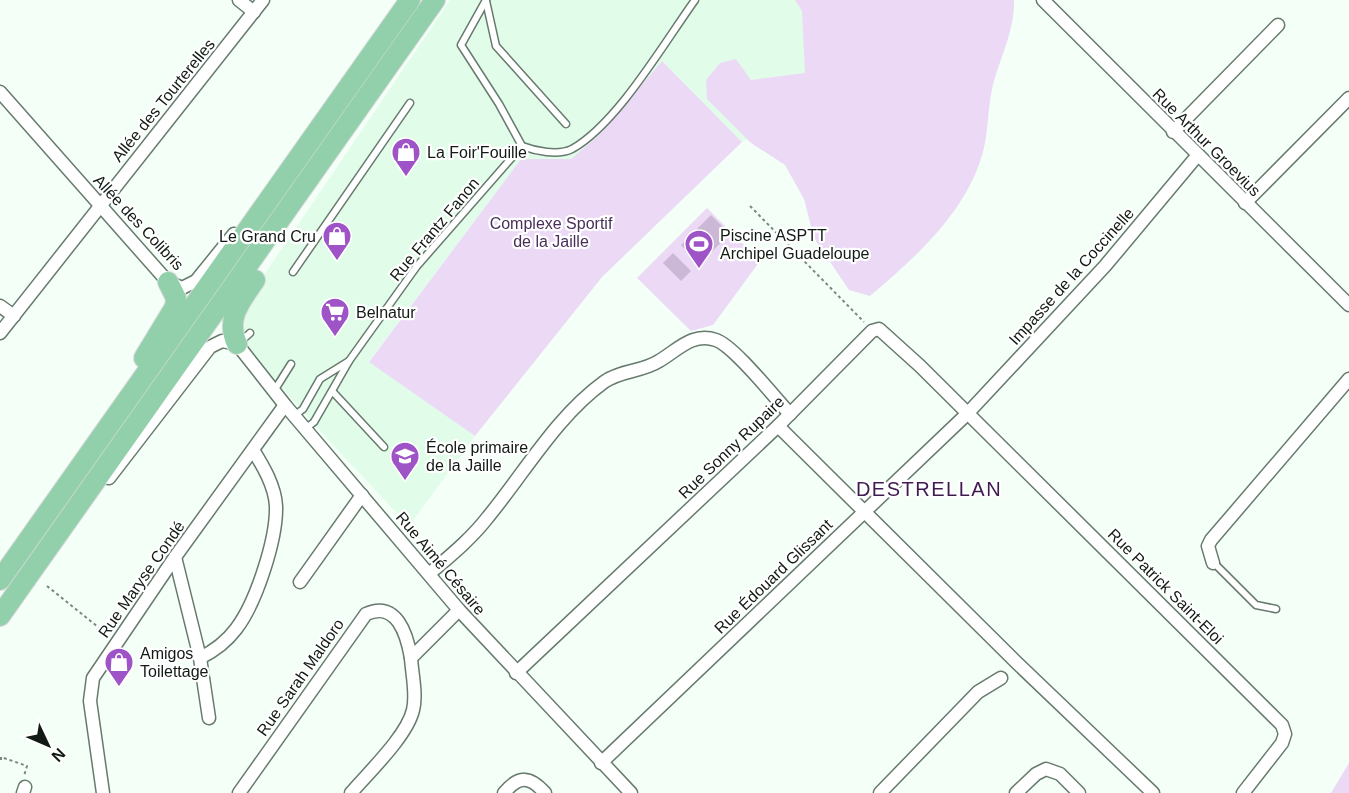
<svg xmlns="http://www.w3.org/2000/svg" width="1349" height="793" font-family="Helvetica,sans-serif">
	<style>
		.built { fill: #e1fdea }
		.green { fill: #ebd9f6 }
		.water { fill: #cbb8d7 }
		.lines { fill: none; stroke-linecap: round; stroke-linejoin: round }
		.service-casing { stroke: #687a6e; stroke-width: 9 }
		.minor-casing { stroke: #687a6e; stroke-width: 15 }
		.trunk-casing { stroke: #d9dada; stroke-width: 22 }
		.path { stroke: #7d8780; stroke-width: 2; stroke-dasharray: 3 3; stroke-linecap: butt }
		.service { stroke: #fff; stroke-width: 6 }
		.minor { stroke: #fff; stroke-width: 12 }
		.trunk { stroke: #92d0ab; stroke-width: 20 }
		.labels { text-anchor: middle; stroke-width: 4.5; stroke-linejoin: round; paint-order: stroke }
		.street-label { font-size: 16px; fill: #121a15; stroke: #fff }
		.poi-label { font-size: 16px; fill: #121a15; stroke: #fff; text-anchor: start }
		.park-label { font-size: 16px; fill: #492e58; stroke: #fff }
		.quarter-label { font-size: 20px; letter-spacing: 1.5px; fill: #3f1b52; stroke: #fff }
	</style>
	<rect width="100%" height="100%" fill="#f3fff7"/>
	<polygon class="built" points="450,0 827,0 832,87 742,142 662,61 599,135 571,159 521,159 369,361 475,436 409,526 319,430 235,334 239,312"/>
	<g class="green">
		<path d="M795,0H1014C1015,31 999,59 992,89C988,109 988,129 984,148C969,210 916,257 870,296L849,290L814,238L804,199L785,165L751,143L707,99L706,80L720,63L736,59L751,80L805,73L802,11Z"/>
		<polygon points="662,61 742,142 602,277 475,436 369,362 521,159 571,159 599,135"/>
		<polygon points="707,208 760,261 713,325 691,331 637,278"/>
		<polygon points="1349,763 1349,793 1331,793"/>
	</g>
	<g class="water">
		<polygon points="711,215 730,234 699,264 681,245"/>
		<polygon points="673,253 691,271 681,281 663,263"/>
	</g>
	<g class="lines">
		<g class="service-casing">
			<g id="service">
				<path d="M486,0L461,45L499,104L522,146C535,151 558,156 572,149C617,124 664,43 695,0"/>
				<polyline points="486,1 496,46 566,124"/>
				<polyline points="293,272 410,103"/>
				<polyline points="239,343 250,333"/>
				<polyline points="274,391 291,364"/>
				<polyline points="333,392 384,447"/>
				<polyline points="294,416 303,409 320,379 349,361"/>
				<polyline points="305,429 314,422 349,361 417,266 522,146"/>
				<polyline points="1214,563 1256,605 1276,609"/>
			</g>
		</g>
		<g class="minor-casing">
			<g id="minor">
				<polyline points="239,0 254,12"/>
				<polyline points="1043,0 1349,305"/>
				<polyline points="0,92 168,282 182,288 196,281 234,234"/>
				<polyline points="1173,132 1278,25"/>
				<polyline points="1245,203 1349,98"/>
				<polyline points="0,306 14,316"/>
				<polyline points="0,333 263,0"/>
				<polyline points="778,426 1016,662 1153,793"/>
				<polyline points="109,478 210,347 222,341 237,344 285,405 459,610 631,793"/>
				<polyline points="175,557 200,658 209,718"/>
				<polyline points="1213,563 1208,546 1211,540 1349,379"/>
				<path d="M429,574C450,556 471,539 488,517C525,472 556,417 604,382C621,370 642,372 659,361C678,350 692,332 716,340C734,346 775,398 790,414"/>
				<polyline points="300,582 362,495"/>
				<path d="M200,658C214,651 227,641 236,629C256,603 277,539 276,506C275,486 263,466 253,450"/>
				<polyline points="516,673 778,426 872,331 879,329 920,366 1282,725 1285,734 1282,743 1243,793"/>
				<polyline points="601,763 967,414 1105,266 1197,156"/>
				<polyline points="23,793 25,787"/>
				<polyline points="103,793 90,701 93,678 175,557 285,405"/>
				<path d="M239,793L366,614C397,600 407,635 411,658"/>
				<path d="M351,793C369,772 407,736 413,710C417,695 412,674 411,658L459,610"/>
				<path d="M504,793C519,775 530,776 545,793"/>
				<polyline points="880,793 978,692 1001,678"/>
				<polyline points="1016,793 1036,774 1046,769 1060,774 1079,793"/>
			</g>
		</g>
		<g class="trunk-casing">
			<g id="trunk">
				<path d="M237,344C225,318 241,301 255,280"/>
				<polyline points="144,358 175,307 176,298 168,282"/>
				<polyline points="0,580 410,0"/>
				<polyline points="0,616 435,0"/>
			</g>
		</g>
		<g class="path">
			<polyline points="750,206 864,322"/>
			<polyline points="47,586 108,635"/>
			<polyline points="1,760 1,757 27,766 24,776"/>
		</g>
		<use href="#service" class="service"/>
		<use href="#minor" class="minor"/>
		<use href="#trunk" class="trunk"/>
	</g>
	<defs>
		<g id="shop-pin" transform="scale(1.5)"><path d="M0 17L-7.5 6A9.5 9.5 0 1 1 7.5 6Z" fill="#9e53c6" stroke="#fff"/><path d="M-5-2.5h2.3a2.7 3.5 0 0 1 5.4 0H5L5.5 6h-11ZM-1.5-2.5h3a1.5 2.3 0 0 0-3 0Z" fill="#fff"/></g>
		<g id="stadium-pin" transform="scale(1.5)"><path d="M0 17L-7.5 6A9.5 9.5 0 1 1 7.5 6Z" fill="#9e53c6" stroke="#fff"/><path d="M0-5a6.5 5 0 1 0 0 10a6.5 5 0 1 0 0-10ZM-3.5-1.8h7v3.6h-7Z" fill="#fff"/></g>
		<g id="supermarket-pin" transform="scale(1.5)"><path d="M0 17L-7.5 6A9.5 9.5 0 1 1 7.5 6Z" fill="#9e53c6" stroke="#fff"/><path d="M-6-5.5h2.5l.6 2H6L4.5 2H-2.5L-4.4-4H-6ZM-1.5 3.2a1.3 1.3 0 1 0 .1 0ZM3 3.2a1.3 1.3 0 1 0 .1 0Z" fill="#fff"/></g>
		<g id="school-pin" transform="scale(1.5)"><path d="M0 17L-7.5 6A9.5 9.5 0 1 1 7.5 6Z" fill="#9e53c6" stroke="#fff"/><path d="M0-5L7-2L0 1L-7-2ZM-4 1L0 2.5L4 1V4Q0 6-4 4Z" fill="#fff"/></g>
	</defs>
	<g fill-rule="evenodd">
		<use href="#shop-pin" x="406" y="152"/>
		<use href="#shop-pin" x="337" y="236"/>
		<use href="#stadium-pin" x="699" y="244"/>
		<use href="#supermarket-pin" x="335" y="312"/>
		<use href="#school-pin" x="405" y="456"/>
		<use href="#shop-pin" x="119" y="662"/>
	</g>
	<g class="labels">
		<g class="street-label">
			<text transform="translate(163 100) rotate(-51)" y="6">Allée des Tourterelles</text>
			<text transform="translate(1207 142) rotate(45)" y="6">Rue Arthur Groevius</text>
			<text transform="translate(139 222) rotate(47)" y="6">Allée des Colibris</text>
			<text transform="translate(434 229) rotate(-50)" y="6">Rue Frantz Fanon</text>
			<text transform="translate(1071 276) rotate(-48)" y="6">Impasse de la Coccinelle</text>
			<text transform="translate(731 447) rotate(-44)" y="6">Rue Sonny Rupaire</text>
			<text transform="translate(441 563) rotate(50)" y="6">Rue Aimé Césaire</text>
			<text transform="translate(773 576) rotate(-44)" y="6">Rue Édouard Glissant</text>
			<text transform="translate(141 579) rotate(-55)" y="6">Rue Maryse Condé</text>
			<text transform="translate(1166 586) rotate(45)" y="6">Rue Patrick Saint-Eloi</text>
			<text transform="translate(300 677) rotate(-55)" y="6">Rue Sarah Maldoro</text>
		</g>
		<g class="poi-label">
			<text x="427" y="158">La Foir'Fouille</text>
			<text x="720" y="241">Piscine ASPTT<tspan x="720" dy="18">Archipel Guadeloupe</tspan></text>
			<text x="316" y="242" text-anchor="end">Le Grand Cru</text>
			<text x="356" y="318">Belnatur</text>
			<text x="426" y="453">École primaire<tspan x="426" dy="18">de la Jaille</tspan></text>
			<text x="140" y="659">Amigos<tspan x="140" dy="18">Toilettage</tspan></text>
		</g>
		<g class="park-label">
			<text x="551" y="229">Complexe Sportif<tspan x="551" dy="18">de la Jaille</tspan></text>
		</g>
		<g class="quarter-label">
			<text x="929" y="496">DESTRELLAN</text>
		</g>
	</g>
	<g transform="translate(48 745) rotate(134)" stroke="#ffffff" stroke-width="4.5" paint-order="stroke">
	<path d="M0-4.5L10 22L0 15L-10 22Z" fill="#121a15"/>
	<text y="-9" font-size="16" font-weight="bold" text-anchor="middle" fill="#121a15">N</text>
	</g>
</svg>
